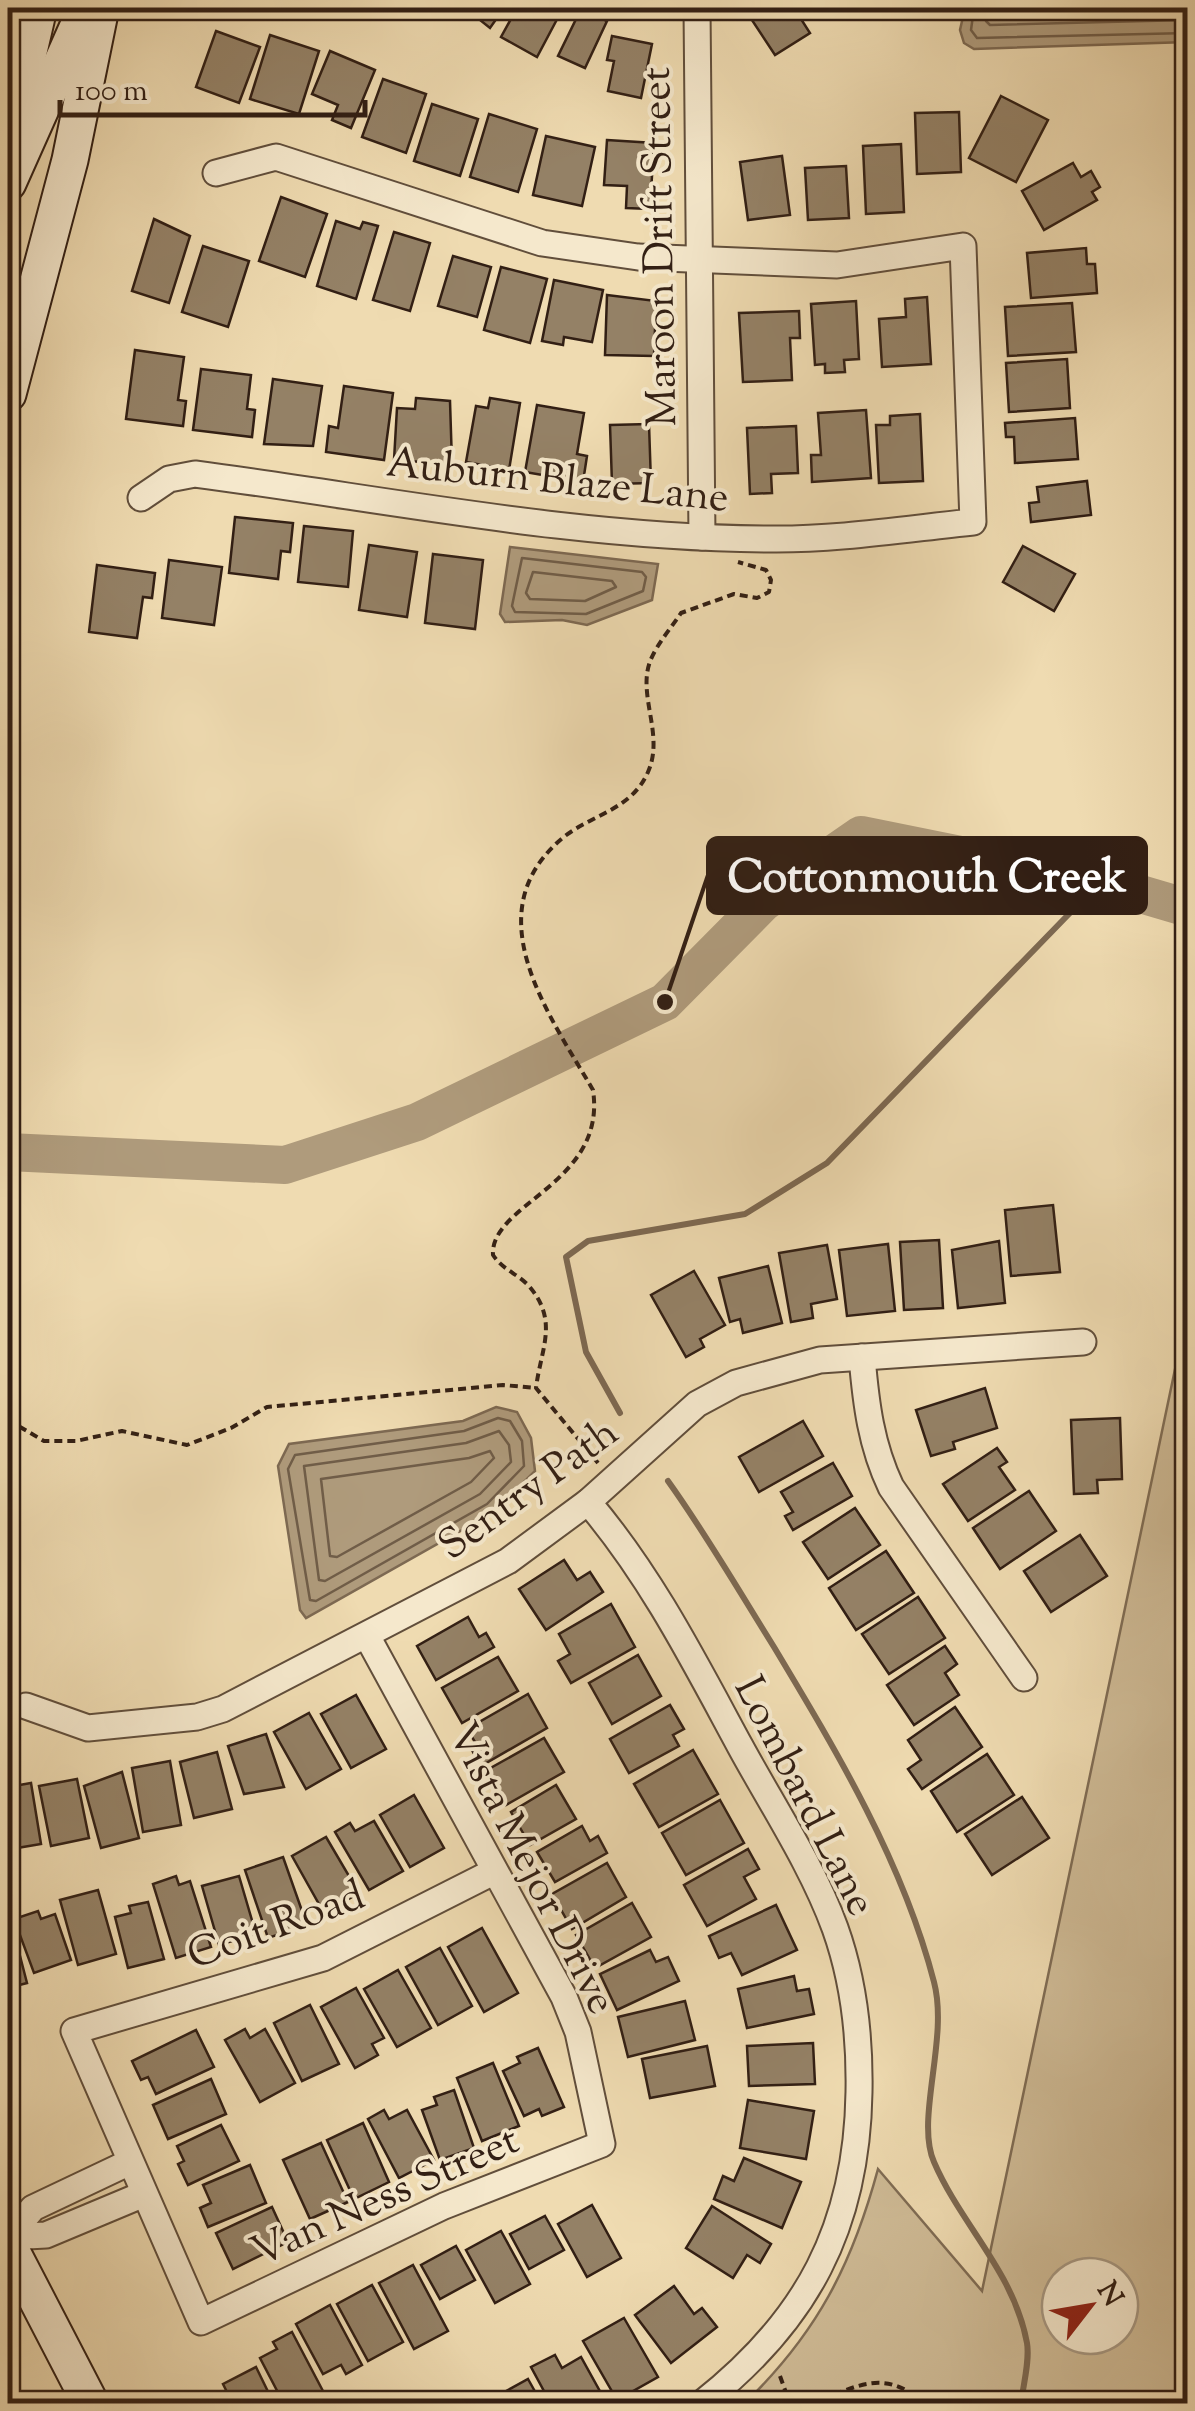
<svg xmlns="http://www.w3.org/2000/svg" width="1195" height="2411" font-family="'Sorts Mill Goudy',serif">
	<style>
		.green { fill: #cfbb96; stroke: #806d55; stroke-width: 2.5; fill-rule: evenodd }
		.water { fill: #af9b7c; stroke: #7d6952; stroke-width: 2.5 }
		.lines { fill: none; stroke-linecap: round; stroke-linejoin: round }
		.shore { stroke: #705d48; stroke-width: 2.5 }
		.stream { stroke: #7d6952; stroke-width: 6 }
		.river { stroke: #af9b7c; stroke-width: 38 }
		.building { fill: #948166; stroke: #321f14; stroke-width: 2.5 }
		.street-casing { stroke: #614e3b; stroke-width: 29 }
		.secondary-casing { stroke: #321f14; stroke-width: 39 }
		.path { stroke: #321f14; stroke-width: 4; stroke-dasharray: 8 5; stroke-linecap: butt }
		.street { stroke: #f5e8cc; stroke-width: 25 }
		.secondary { stroke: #f5e8cc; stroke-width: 35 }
		.labels { text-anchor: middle; stroke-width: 8; stroke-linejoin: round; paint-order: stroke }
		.street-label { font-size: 42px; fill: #321f14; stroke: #f5e8cc }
		.leader { fill: none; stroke: #321f14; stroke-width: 4 }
		.callout-dot { fill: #321f14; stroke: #f5e8cc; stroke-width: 4 }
		.callout { fill: #321f14; stroke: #321f14; stroke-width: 4 }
		.callout-label { font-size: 45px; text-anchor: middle; font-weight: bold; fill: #fff }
	</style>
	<rect width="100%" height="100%" fill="#efdbb1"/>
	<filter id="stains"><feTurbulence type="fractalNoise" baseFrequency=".002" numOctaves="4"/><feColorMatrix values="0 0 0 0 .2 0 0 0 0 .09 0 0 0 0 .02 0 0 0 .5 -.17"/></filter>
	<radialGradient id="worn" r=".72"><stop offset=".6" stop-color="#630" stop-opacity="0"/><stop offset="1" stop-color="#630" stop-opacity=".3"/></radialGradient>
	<path class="green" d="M1187,1312V2403H745C817,2333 852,2265 878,2169L982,2291ZM1060,2276H1120V2336H1060Z"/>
	<g class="water">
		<polygon points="965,8 1187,8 1187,42 974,49 964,43 960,30"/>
		<polygon points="510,547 658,564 652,600 587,625 562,620 505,622 500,614"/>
		<polygon points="496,1407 517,1412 531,1438 535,1471 494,1512 306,1618 300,1610 278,1466 289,1444 463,1421"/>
	</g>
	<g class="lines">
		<g class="shore">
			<polyline points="974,8 971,30 977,38 1188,33"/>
			<polyline points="987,8 986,21 990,25 1188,20"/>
			<polygon points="522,558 642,572 646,577 643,591 586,614 515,612 512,606"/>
			<polygon points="533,572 612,581 616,587 585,601 530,599 526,593"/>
			<polygon points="498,1418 510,1421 522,1441 524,1466 487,1504 316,1601 310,1600 288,1469 295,1455 464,1431"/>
			<polygon points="499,1431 509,1445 511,1462 480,1494 325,1581 319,1580 304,1466 466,1443"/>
			<polygon points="490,1451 494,1458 471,1482 337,1557 330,1556 321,1479 469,1458"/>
		</g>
		<g class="stream">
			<polyline points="620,1413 586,1352 566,1257 588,1241 745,1214 827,1163 1099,883"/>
			<path d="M668,1481C706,1534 739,1591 774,1647C837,1752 903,1862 934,1982C949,2039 915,2119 934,2162C961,2225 1014,2272 1027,2343C1030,2361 1023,2385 1021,2404"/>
		</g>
		<polyline class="river" points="8,1152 285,1165 417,1122 665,1002 764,902 861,835 1110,885 1188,908"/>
	</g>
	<g class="building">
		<polygon points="465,8 504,8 490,28"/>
		<polygon points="517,8 563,8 537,57 501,37"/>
		<polygon points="744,8 794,8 810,33 775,55"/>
		<polygon points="581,9 607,21 585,68 558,56"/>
		<polygon points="216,31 260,47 239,103 196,87"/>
		<polygon points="270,35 319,51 299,114 250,99"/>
		<polygon points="612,36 652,44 641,98 608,91 614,61 607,60"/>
		<polygon points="330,51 375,70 351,128 332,120 338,105 312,94"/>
		<polygon points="383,79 426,94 406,153 362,137"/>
		<polygon points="1001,96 1048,120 1016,182 969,158"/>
		<polygon points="432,104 478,119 460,176 414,161"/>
		<polygon points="959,112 961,172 917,174 915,113"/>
		<polygon points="489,114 537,129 518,192 470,177"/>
		<polygon points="546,136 595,147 582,206 533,195"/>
		<polygon points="607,140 654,143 650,209 626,208 627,186 604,185"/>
		<polygon points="901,144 904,212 866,214 863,146"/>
		<polygon points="782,156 790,215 748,220 740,162"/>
		<polygon points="1073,163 1081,177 1091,171 1100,187 1092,192 1097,200 1044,230 1022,191"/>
		<polygon points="846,166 849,218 808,220 805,168"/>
		<polygon points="281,197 327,214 305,277 259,261"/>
		<polygon points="154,219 190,236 169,303 132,291"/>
		<polygon points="336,221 360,229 363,222 378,226 356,299 317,286"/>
		<polygon points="394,232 430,243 410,311 373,300"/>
		<polygon points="203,246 249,261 228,327 182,312"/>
		<polygon points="1086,248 1087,264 1095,264 1097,293 1031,298 1027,253"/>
		<polygon points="453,256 491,267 477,317 438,306"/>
		<polygon points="501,267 547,279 530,343 484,330"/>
		<polygon points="554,280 603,290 592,342 564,337 563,345 542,341"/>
		<polygon points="607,295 656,301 654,356 605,355"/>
		<polygon points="927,297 931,364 882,367 879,319 906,317 905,299"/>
		<polygon points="856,301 859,359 844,360 845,372 825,373 825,364 815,365 811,304"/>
		<polygon points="1072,303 1076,352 1008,356 1005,307"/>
		<polygon points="799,311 800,338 790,338 792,380 743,382 739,313"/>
		<polygon points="135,350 184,357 178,400 186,401 183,426 126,419"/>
		<polygon points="1067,359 1070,408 1009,412 1006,363"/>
		<polygon points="201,369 251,375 247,409 255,410 252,437 193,430"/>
		<polygon points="273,379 322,386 313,446 264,444"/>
		<polygon points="344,386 393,393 384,460 326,452 329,426 338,428"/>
		<polygon points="416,398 450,401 452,464 394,460 397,408 415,409"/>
		<polygon points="490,398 520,403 509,470 466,462 476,406 488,408"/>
		<polygon points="537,405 584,413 577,454 587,456 583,482 525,472"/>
		<polygon points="866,410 871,478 812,482 811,455 821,455 818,413"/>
		<polygon points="920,414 923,481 879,483 876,425 890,425 890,416"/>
		<polygon points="1075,418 1078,459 1015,463 1014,437 1006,437 1005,423"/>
		<polygon points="649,424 651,483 612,484 610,425"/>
		<polygon points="796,426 798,473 771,474 772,493 750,494 747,428"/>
		<polygon points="1087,481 1091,515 1031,522 1029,503 1039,502 1037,487"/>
		<polygon points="235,517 293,523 290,552 281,551 278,579 229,573"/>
		<polygon points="304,526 353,531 348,587 298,582"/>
		<polygon points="369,545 417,552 407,617 359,610"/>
		<polygon points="1023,546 1075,574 1054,611 1003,582"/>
		<polygon points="433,554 483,560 475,629 425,623"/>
		<polygon points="169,560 222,567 214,625 162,618"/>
		<polygon points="97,565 155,573 152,598 143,597 137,638 89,632"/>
		<polygon points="1053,1205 1060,1272 1011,1276 1005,1210"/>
		<polygon points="939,1240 943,1308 904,1310 900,1242"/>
		<polygon points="999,1241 1005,1303 958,1308 952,1250"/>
		<polygon points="888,1244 895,1311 847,1316 839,1250"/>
		<polygon points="827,1245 837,1299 811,1304 813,1318 791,1322 779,1253"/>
		<polygon points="768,1266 782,1323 743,1333 740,1319 730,1322 719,1278"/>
		<polygon points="694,1271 725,1325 700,1339 704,1347 686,1357 651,1295"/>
		<polygon points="985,1388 997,1428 953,1442 955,1449 931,1456 916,1410"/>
		<polygon points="1120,1418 1122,1479 1097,1480 1098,1493 1074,1494 1071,1420"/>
		<polygon points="803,1421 823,1456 759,1492 739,1457"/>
		<polygon points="997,1448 1007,1462 999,1467 1015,1490 968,1521 943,1484"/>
		<polygon points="833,1463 852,1496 793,1530 785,1516 793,1512 781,1492"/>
		<polygon points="1029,1491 1056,1531 1000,1569 973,1528"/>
		<polygon points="855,1508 880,1545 828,1579 803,1542"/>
		<polygon points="1080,1535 1107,1576 1051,1612 1024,1571"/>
		<polygon points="886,1551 914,1593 856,1630 829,1588"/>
		<polygon points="564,1560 577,1580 590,1572 603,1592 546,1630 519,1589"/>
		<polygon points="918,1597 945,1638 889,1674 862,1634"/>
		<polygon points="611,1604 635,1647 571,1683 558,1661 570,1654 559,1634"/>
		<polygon points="468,1617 479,1637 486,1633 494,1647 436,1680 417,1646"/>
		<polygon points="945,1646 957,1664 945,1673 959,1695 914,1725 887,1685"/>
		<polygon points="638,1655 661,1696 612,1724 589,1683"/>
		<polygon points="498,1657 518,1691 462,1723 442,1688"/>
		<polygon points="528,1694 547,1728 481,1766 469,1745 475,1742 467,1729"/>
		<polygon points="356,1695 386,1749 351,1768 321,1714"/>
		<polygon points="670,1705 684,1729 673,1735 679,1746 629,1773 610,1739"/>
		<polygon points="955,1707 982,1747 922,1789 908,1769 921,1760 908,1740"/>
		<polygon points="309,1713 341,1769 306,1789 274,1732"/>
		<polygon points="266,1734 284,1787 244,1794 228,1746"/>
		<polygon points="544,1738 564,1772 506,1805 487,1770"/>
		<polygon points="693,1750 718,1794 659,1827 634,1784"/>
		<polygon points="217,1752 232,1809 194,1818 180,1762"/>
		<polygon points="987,1754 1014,1795 957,1832 931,1791"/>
		<polygon points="170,1761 181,1825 143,1832 132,1768"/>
		<polygon points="122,1772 139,1838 101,1848 84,1786"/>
		<polygon points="77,1779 89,1838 51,1846 39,1786"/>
		<polygon points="31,1783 41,1844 17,1848 15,1839 8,1840 8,1787"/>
		<polygon points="556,1785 576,1819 530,1845 511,1812"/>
		<polygon points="414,1795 444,1848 410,1867 380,1815"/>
		<polygon points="1022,1797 1049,1838 992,1875 965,1834"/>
		<polygon points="720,1800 744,1843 686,1875 662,1833"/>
		<polygon points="374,1821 403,1871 369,1890 335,1832 350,1823 355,1831"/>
		<polygon points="582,1826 590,1841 598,1836 607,1853 555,1882 537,1852"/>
		<polygon points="326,1837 359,1893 324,1913 292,1856"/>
		<polygon points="748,1849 759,1869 744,1877 756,1899 707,1926 684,1885"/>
		<polygon points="283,1857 307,1925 268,1938 245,1870"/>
		<polygon points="607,1863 626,1897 572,1929 552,1894"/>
		<polygon points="176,1876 179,1885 190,1881 211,1947 176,1958 153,1884"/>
		<polygon points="239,1876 256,1934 219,1945 202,1886"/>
		<polygon points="98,1890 116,1954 78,1965 60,1900"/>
		<polygon points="148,1902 164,1959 128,1968 115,1917 131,1913 129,1906"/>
		<polygon points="632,1903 651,1937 595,1968 576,1935"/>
		<polygon points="776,1905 797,1950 742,1975 731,1953 719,1958 709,1936"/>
		<polygon points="38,1911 41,1919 55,1914 71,1960 34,1973 14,1919"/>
		<polygon points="11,1921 27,1983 8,1988 8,1922"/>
		<polygon points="482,1928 518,1993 484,2012 448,1947"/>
		<polygon points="440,1948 472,2006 438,2025 406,1967"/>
		<polygon points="650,1950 656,1962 668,1957 679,1981 617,2010 600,1974"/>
		<polygon points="398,1970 431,2028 397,2047 364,1989"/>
		<polygon points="794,1976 797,1991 809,1989 814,2014 747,2028 738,1989"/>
		<polygon points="356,1988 384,2038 372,2044 378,2055 355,2068 321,2007"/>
		<polygon points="685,2001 695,2040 628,2057 618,2017"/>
		<polygon points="310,2005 339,2064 302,2081 274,2023"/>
		<polygon points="245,2029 250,2038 265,2029 295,2083 260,2102 225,2040"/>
		<polygon points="196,2030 214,2067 156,2094 148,2077 141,2080 132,2061"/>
		<polygon points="813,2043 815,2084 749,2086 747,2046"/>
		<polygon points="707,2046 715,2086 650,2098 642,2059"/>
		<polygon points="538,2048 564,2107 542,2116 539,2109 524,2116 503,2071 520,2063 517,2057"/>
		<polygon points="493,2063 519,2126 482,2141 457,2078"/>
		<polygon points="211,2079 226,2114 168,2139 153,2105"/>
		<polygon points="454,2090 474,2148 440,2160 422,2110 437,2105 434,2097"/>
		<polygon points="748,2100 814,2111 806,2159 740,2148"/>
		<polygon points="384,2110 389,2119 407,2110 434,2160 399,2178 368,2119"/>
		<polygon points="363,2123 389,2182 354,2199 327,2140"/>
		<polygon points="221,2125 239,2161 188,2185 178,2164 184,2161 177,2146"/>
		<polygon points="321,2143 348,2202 310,2219 283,2160"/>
		<polygon points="744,2158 801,2182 782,2228 714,2199 723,2176 734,2181"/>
		<polygon points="250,2165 266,2203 208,2227 200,2208 211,2203 203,2185"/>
		<polygon points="592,2205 621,2258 587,2277 558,2224"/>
		<polygon points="712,2206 771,2244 760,2263 747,2255 733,2278 686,2248"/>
		<polygon points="272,2207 288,2242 233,2269 216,2233"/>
		<polygon points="545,2216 564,2250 529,2269 510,2234"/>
		<polygon points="501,2231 530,2284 495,2303 466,2250"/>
		<polygon points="456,2246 475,2280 440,2299 421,2265"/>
		<polygon points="413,2265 448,2331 414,2349 379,2283"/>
		<polygon points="372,2285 403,2342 368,2361 337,2304"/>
		<polygon points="674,2286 694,2314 702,2308 717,2327 671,2363 635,2315"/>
		<polygon points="330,2305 362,2365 346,2374 341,2365 323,2374 296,2324"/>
		<polygon points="624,2318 658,2377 617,2400 583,2341"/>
		<polygon points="292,2332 324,2393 305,2404 284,2404 260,2358 277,2349 273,2342"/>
		<polygon points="555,2355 562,2368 581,2357 607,2404 551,2404 531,2367"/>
		<polygon points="256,2367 274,2404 233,2404 223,2384"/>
		<polygon points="528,2379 542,2404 487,2404 486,2402"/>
		<polygon points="190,2392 194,2400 209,2392 216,2404 170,2404"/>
	</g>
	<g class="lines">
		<g class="street-casing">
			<g id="street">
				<polyline points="697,8 702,537"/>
				<path d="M141,498L169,479L195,474C385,499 576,538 768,539C836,540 905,529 973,522L963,246L837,265L638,257L542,243L276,157L216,173"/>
				<path d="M862,1357C866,1404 871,1445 891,1487L1024,1678"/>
				<path d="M588,1502C651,1576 694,1661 740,1746C772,1805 812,1865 835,1928C854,1981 860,2036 859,2092C857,2227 807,2321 701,2404"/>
				<polyline points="367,1636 564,1997 578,2032 602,2144 444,2206 201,2322 74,2031 323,1958 495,1871"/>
				<polyline points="26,1706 88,1728 197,1717 223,1709 508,1561 588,1502 697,1404 736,1383 820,1360 1083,1342"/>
				<polyline points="8,2237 33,2208 130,2162"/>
				<polyline points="8,2237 46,2235 144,2194"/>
			</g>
		</g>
		<g class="secondary-casing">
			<g id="secondary">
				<polyline points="8,143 39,8"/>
				<polyline points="8,183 86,8"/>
				<polyline points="8,394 70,160 101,8"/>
				<polyline points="8,2244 91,2404"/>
			</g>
		</g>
		<g class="path">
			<polyline points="8,1420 44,1441 76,1441 122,1431 187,1445 231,1428 267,1407 503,1385 536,1388"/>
			<path d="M598,1463L536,1388C541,1348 559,1321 529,1286C518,1274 503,1270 493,1255C490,1203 607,1184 593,1090C549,1014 472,911 565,836C594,814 632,809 648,772C665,734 636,694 651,659C658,643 671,628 681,613L734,594L757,598L769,592L771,580L766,570L738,562"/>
			<polyline points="780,2376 790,2404"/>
			<path d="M810,2404C854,2389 882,2365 925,2404"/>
		</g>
		<use href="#street" class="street"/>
		<use href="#secondary" class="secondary"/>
	</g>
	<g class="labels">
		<g class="street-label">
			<text transform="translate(657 247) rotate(-91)" y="15">Maroon Drift Street</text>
			<text transform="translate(558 478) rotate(6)" y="15">Auburn Blaze Lane</text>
			<text transform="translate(527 1487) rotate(-36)" y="15">Sentry Path</text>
			<text transform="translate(807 1795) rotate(63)" y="15">Lombard Lane</text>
			<text transform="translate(534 1867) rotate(63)" y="15">Vista Mejor Drive</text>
			<text transform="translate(275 1923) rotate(-20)" y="15">Coit Road</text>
			<text transform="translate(384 2194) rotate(-24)" y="15">Van Ness Street</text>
		</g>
	</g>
	<path class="leader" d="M665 1002L708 875"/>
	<circle class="callout-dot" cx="665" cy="1002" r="10"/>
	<rect class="callout" x="708" y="838" width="438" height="75" rx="10"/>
	<g class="callout-label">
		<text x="927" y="891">Cottonmouth Creek</text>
	</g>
	<rect width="1195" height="2411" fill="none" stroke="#efdbb1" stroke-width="40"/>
	<rect x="10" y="10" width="1175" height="2391" fill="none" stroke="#321f14" stroke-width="5"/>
	<rect x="20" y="20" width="1155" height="2371" fill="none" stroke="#321f14" stroke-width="2.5"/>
	<g transform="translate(1090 2306) rotate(59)"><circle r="48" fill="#f5e8cc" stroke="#a79882" stroke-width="2.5"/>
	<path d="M0-8L18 38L0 25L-18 38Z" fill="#8f2418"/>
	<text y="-15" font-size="28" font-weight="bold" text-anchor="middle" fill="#321f14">N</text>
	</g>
	<path d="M60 100v15h305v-15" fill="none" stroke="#321f14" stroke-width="5"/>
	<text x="75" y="100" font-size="30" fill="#321f14" stroke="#f5e8cc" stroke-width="8" paint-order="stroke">100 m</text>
	<rect width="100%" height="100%" filter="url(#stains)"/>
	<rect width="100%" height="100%" fill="url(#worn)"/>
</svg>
